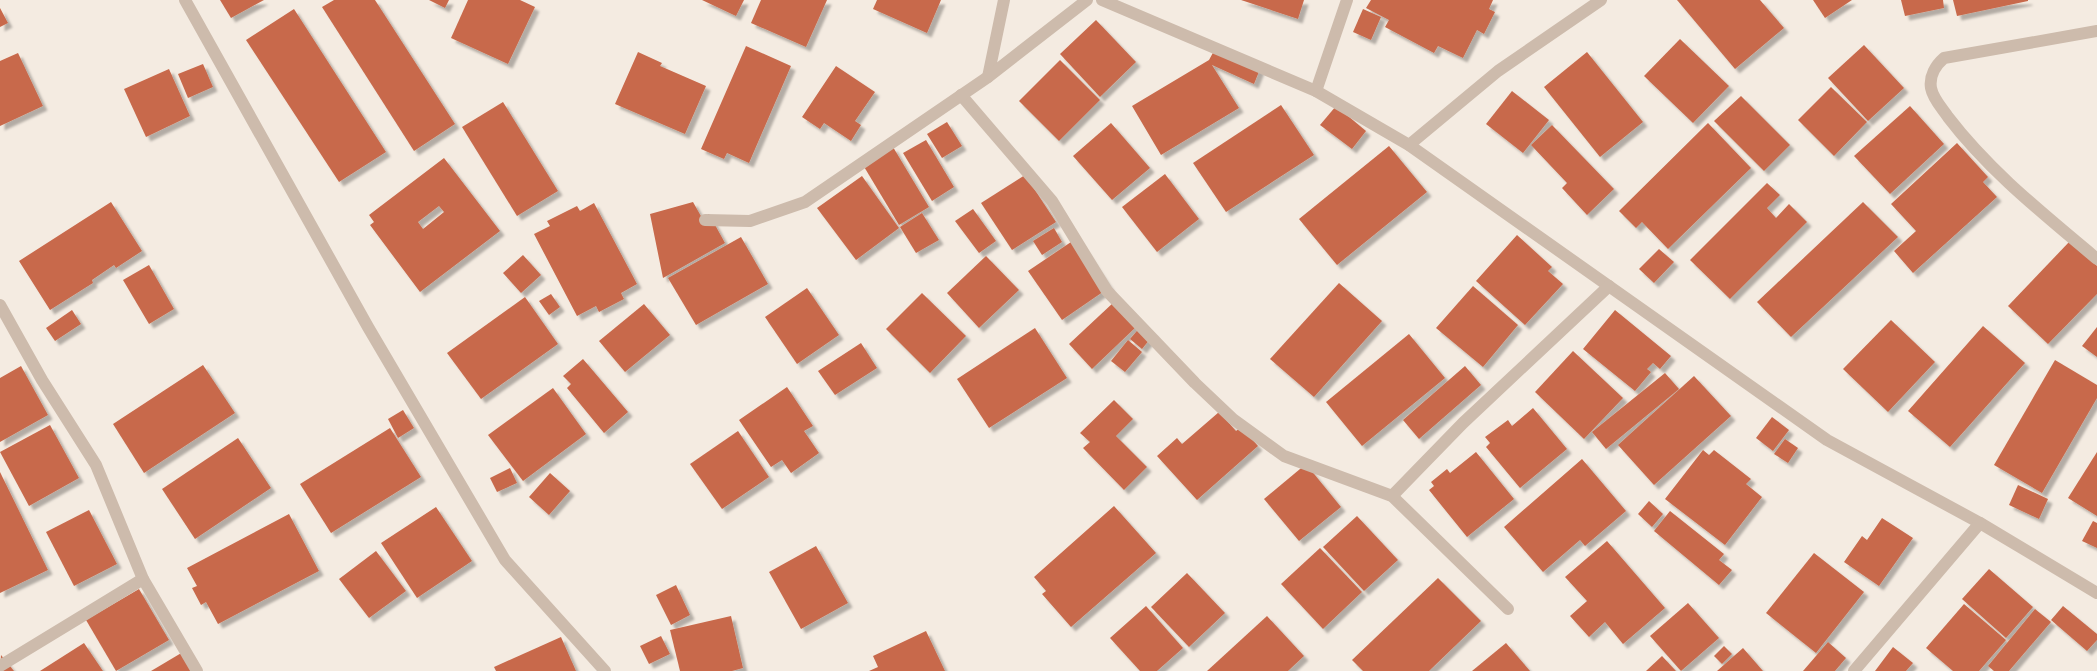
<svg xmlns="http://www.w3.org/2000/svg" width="2097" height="671" font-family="'Sofia Sans Condensed',sans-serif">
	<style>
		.building { fill: #c8694b; fill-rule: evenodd; filter: url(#shadow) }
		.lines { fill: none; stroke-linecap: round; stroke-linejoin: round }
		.minor { stroke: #cdbbac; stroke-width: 12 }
	</style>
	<defs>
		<filter id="shadow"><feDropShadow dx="4.5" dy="4.5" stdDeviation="1" flood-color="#0004"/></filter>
	</defs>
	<rect width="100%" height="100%" fill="#f4ebe1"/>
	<g class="building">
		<polygon points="220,0 264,0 231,18"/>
		<polygon points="334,0 375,0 455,124 414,151 322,7"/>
		<polygon points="429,0 449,0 445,8"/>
		<polygon points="468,0 520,0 535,7 508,64 451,38"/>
		<polygon points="702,0 744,0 736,16"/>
		<polygon points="761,0 827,0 806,47 751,23"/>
		<polygon points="877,0 941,0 927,33 873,9"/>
		<polygon points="1241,0 1304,0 1298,19"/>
		<polygon points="1371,0 1493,0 1489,9 1495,12 1484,34 1477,30 1463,58 1438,46 1434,53 1385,27 1389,20 1366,8"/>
		<polygon points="1677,0 1760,0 1784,28 1735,69"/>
		<polygon points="1813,0 1852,0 1825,18"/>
		<polygon points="1901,0 1943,0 1944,8 1905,16"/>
		<polygon points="1953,0 2028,0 2028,1 1957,16"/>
		<polygon points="0,8 8,23 0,27"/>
		<polygon points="294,9 386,152 339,182 246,40"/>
		<polygon points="1363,9 1381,17 1371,40 1353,32"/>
		<polygon points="1096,20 1136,62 1100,97 1060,54"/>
		<polygon points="1680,39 1729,86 1693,123 1644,76"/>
		<polygon points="1864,45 1904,88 1868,121 1828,78"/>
		<polygon points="746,46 791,66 749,163 727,153 724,159 701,149"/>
		<polygon points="1215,49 1260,69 1254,84 1212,65 1239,108 1161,155 1132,106 1209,60"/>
		<polygon points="638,52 662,63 660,66 706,86 685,134 615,104"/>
		<polygon points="1587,52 1643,122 1600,157 1544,87"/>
		<polygon points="18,53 43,106 0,126 0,61"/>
		<polygon points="1060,60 1100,100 1059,141 1019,101"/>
		<polygon points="203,64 213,87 188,98 178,74"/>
		<polygon points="836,66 875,92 855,121 861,125 851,141 824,123 820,129 802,117"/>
		<polygon points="169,69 190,116 146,137 124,89"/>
		<polygon points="1831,87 1867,122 1834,156 1798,120"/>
		<polygon points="1512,91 1549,120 1523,153 1486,124"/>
		<polygon points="1741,96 1790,145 1764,171 1714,121"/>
		<polygon points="503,102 558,191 517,216 462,127"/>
		<polygon points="1281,105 1314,155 1226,212 1193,163"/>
		<polygon points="1336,106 1366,131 1352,149 1320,125"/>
		<polygon points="1910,106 1944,144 1890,194 1854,156"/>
		<polygon points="947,122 962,146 942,158 927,134"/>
		<polygon points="1111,123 1150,168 1112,200 1073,156"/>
		<polygon points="1708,123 1751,168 1668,249 1642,222 1636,228 1619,211"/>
		<polygon points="1552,125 1614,189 1587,215 1562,188 1567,183 1531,145"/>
		<polygon points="926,140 954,187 932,201 903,153"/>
		<polygon points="1957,143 1988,177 1983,182 1997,197 1913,273 1894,251 1916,231 1891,204"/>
		<polygon points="1389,146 1427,192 1337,265 1299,219"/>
		<polygon points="893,147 929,207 899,225 863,165"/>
		<path d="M444,158L500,231L420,292L370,225L374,222L369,215ZM439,206L444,212L423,229L418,222Z"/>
		<polygon points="1165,174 1199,219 1157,252 1122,207"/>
		<polygon points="1025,175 1056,222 1012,250 981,203"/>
		<polygon points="862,176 899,228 856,260 817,208"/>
		<polygon points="1767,183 1780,195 1767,208 1776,218 1789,204 1807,222 1730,299 1690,260"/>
		<polygon points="111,202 142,251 116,268 114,265 92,280 93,283 50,310 19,261"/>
		<polygon points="693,202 702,218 709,214 725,243 663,278 650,214"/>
		<polygon points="1863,202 1898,237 1791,337 1757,302"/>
		<polygon points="594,203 637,284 621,293 624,299 599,312 596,306 577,316 534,234 550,226 547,221 577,206 580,211"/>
		<polygon points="973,209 996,241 979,253 955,221"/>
		<polygon points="922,213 939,240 916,253 900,227"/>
		<polygon points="1054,228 1062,242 1042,255 1033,241"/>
		<polygon points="1517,235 1552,267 1548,271 1563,284 1525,325 1476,281"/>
		<polygon points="741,237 768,284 696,325 668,278"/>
		<polygon points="1077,238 1110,287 1062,320 1028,271"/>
		<polygon points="2070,241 2097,266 2097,294 2048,344 2008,306"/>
		<polygon points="1659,249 1674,262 1654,283 1639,269"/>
		<polygon points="523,255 541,275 521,293 503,273"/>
		<polygon points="986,256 1019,290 979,328 947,293"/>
		<polygon points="149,265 174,309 149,324 123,280"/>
		<polygon points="1339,283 1382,321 1314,397 1270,359"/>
		<polygon points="1473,286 1518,325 1483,367 1436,328"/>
		<polygon points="807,288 839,335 797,364 765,317"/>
		<polygon points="922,293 966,336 930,373 886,329"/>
		<polygon points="551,294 560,307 549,315 539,301"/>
		<polygon points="525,297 558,344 481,399 447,353"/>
		<polygon points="1114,302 1137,326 1092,369 1069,344"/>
		<polygon points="644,304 670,335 625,372 599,341"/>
		<polygon points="72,310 81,324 55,341 46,328"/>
		<polygon points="1615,310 1671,356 1660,369 1653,363 1647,369 1651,372 1635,391 1583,349"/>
		<polygon points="1891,320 1935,362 1888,412 1843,369"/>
		<polygon points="1142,325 1154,334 1142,349 1130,339"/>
		<polygon points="1983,326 2025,363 1950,447 1908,411"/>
		<polygon points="2097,327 2097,357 2082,346"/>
		<polygon points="1035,328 1067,378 989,428 957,379"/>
		<polygon points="1409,334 1445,378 1362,446 1326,402"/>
		<polygon points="1128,340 1142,352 1125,372 1111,361"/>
		<polygon points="861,343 877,368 835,395 818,371"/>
		<polygon points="1573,351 1623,398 1584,439 1535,392"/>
		<polygon points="583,359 628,412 604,433 567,388 571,384 563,376"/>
		<polygon points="2055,360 2097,385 2097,398 2042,493 1994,465"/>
		<polygon points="203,365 235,413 144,473 113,424"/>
		<polygon points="21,366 48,415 0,442 0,378"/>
		<polygon points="1465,366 1481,385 1419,439 1403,420"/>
		<polygon points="1665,373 1679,389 1606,449 1592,432"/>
		<polygon points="1694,376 1731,416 1654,485 1618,445"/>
		<polygon points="787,387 813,426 804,431 819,453 791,473 782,460 771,467 739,420"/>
		<polygon points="553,388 586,434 523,481 488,435"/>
		<polygon points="1114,400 1133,419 1116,436 1147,467 1124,490 1083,448 1090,442 1080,433"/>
		<polygon points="1533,408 1567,449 1520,488 1486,447 1490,443 1485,437 1508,420 1512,426"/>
		<polygon points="403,410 414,428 398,438 388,419"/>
		<polygon points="1219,412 1236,431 1241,427 1258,446 1197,500 1157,456 1177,438 1182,444"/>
		<polygon points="1772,417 1789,430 1773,451 1756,438"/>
		<polygon points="50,425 79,478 29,506 0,452"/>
		<polygon points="390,428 421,477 331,533 300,484"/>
		<polygon points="738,431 769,477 722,509 690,464"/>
		<polygon points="238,438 271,488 195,539 162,489"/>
		<polygon points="1785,439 1798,448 1788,463 1774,454"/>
		<polygon points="1703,450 1709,455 1714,450 1751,479 1746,484 1762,497 1725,545 1665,499"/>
		<polygon points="1476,452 1514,499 1467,537 1429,490 1434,486 1431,482 1447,469 1450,473"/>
		<polygon points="2097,452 2097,516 2068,498"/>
		<polygon points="1582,459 1626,511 1585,546 1580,540 1543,572 1504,527"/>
		<polygon points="1306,464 1341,507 1299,541 1264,499"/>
		<polygon points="510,468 517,483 497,492 490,478"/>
		<polygon points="0,472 48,570 0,593"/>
		<polygon points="550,473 570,491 549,515 529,497"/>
		<polygon points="2018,485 2048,499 2039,519 2009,505"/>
		<polygon points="1649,501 1663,514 1652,527 1638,514"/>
		<polygon points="1114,506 1156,553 1071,627 1042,594 1046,591 1034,577"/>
		<polygon points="436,507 472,561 417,598 381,543"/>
		<polygon points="89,510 117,564 74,586 46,532"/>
		<polygon points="1670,511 1724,554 1719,560 1732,570 1719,585 1654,531"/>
		<polygon points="289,514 319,571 218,624 206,602 201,605 192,588 197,586 187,568"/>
		<polygon points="1357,516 1398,560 1364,591 1323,547"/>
		<polygon points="1882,518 1913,538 1879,586 1844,562 1862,536 1867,540"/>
		<polygon points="2093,521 2097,523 2097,548 2082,541"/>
		<polygon points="1607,541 1665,608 1623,644 1605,622 1589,637 1570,616 1587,601 1565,577"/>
		<polygon points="816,546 848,603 801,629 769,572"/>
		<polygon points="1320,548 1362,592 1323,629 1281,584"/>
		<polygon points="376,551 406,591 369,618 339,579"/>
		<polygon points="1814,553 1864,592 1816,653 1766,613"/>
		<polygon points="1989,569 2033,607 2006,638 1962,599"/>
		<polygon points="1187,573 1225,613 1189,647 1151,607"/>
		<polygon points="1438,578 1481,621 1429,671 1363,671 1352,660"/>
		<polygon points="676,585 690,615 671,625 656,595"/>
		<polygon points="139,589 169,640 116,671 86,620"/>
		<polygon points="1688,603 1719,638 1681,671 1650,636"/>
		<polygon points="1964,604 2006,640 1979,671 1953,671 1926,648"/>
		<polygon points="1146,606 1183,648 1157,671 1140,671 1110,638"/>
		<polygon points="2063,606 2097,634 2097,640 2087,651 2051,620"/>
		<polygon points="2035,609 2051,622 2009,671 1994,671 1988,666"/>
		<polygon points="731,616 743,668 732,671 680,671 670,630"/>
		<polygon points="1267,616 1304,656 1288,671 1207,671"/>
		<polygon points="926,631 945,671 869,671 878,667 873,656"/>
		<polygon points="661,636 670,654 649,664 640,646"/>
		<polygon points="561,637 576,671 496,671 494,667"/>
		<polygon points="1828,642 1846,658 1835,671 1803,671"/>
		<polygon points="84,643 103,671 40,671"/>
		<polygon points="1506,643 1530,671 1472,671"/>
		<polygon points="1724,646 1732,654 1722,664 1714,656"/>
		<polygon points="1893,647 1913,663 1906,671 1875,671"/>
		<polygon points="1743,648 1763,671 1717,671"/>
		<polygon points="183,652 194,671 151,671"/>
		<polygon points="1,655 14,671 0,671"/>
		<polygon points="1662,656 1676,671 1646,671"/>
	</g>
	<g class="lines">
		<g class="minor">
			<polyline points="185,0 368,327 505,560 605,671"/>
			<polyline points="1102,0 1316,91 1409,145 1827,440 1980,523 2097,593"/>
			<path d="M2097,31L1944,58C1936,65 1929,76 1931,88C1933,99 1942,108 1948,117C1990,172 2045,215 2097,259"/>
			<polyline points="988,77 1004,0"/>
			<polyline points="1316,91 1347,0"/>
			<polyline points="961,95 1052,201 1107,291 1195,383 1233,419 1284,456 1392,496 1508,609"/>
			<polyline points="1409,145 1498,71 1601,0"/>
			<polyline points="705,220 750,221 805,202 988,77 1087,0"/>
			<polyline points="0,305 42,380 96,465 143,579 197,671"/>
			<polyline points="1392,496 1463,423 1609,286"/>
			<polyline points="0,666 143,579"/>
			<polyline points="1854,671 1980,523"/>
		</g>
	</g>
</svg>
